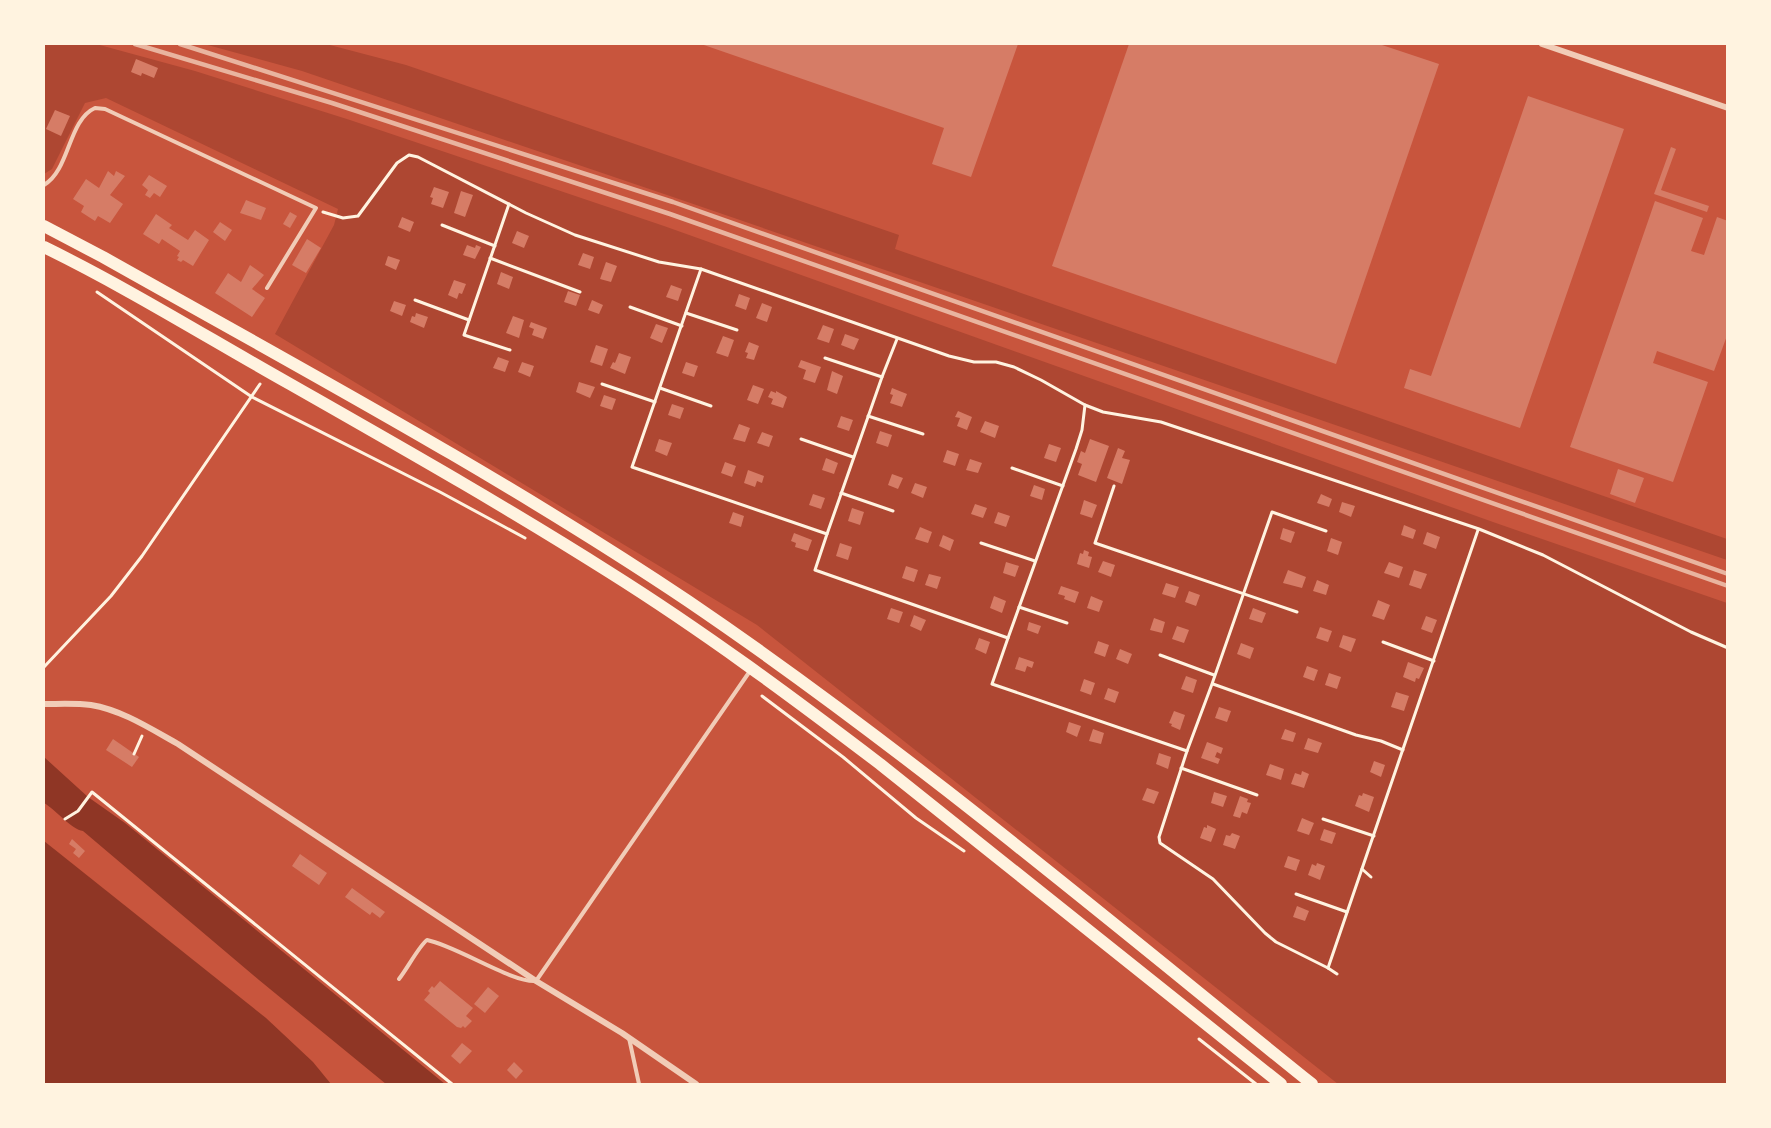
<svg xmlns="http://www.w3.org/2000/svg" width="1771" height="1128" font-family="Cabin,sans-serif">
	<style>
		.green { fill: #ae4732 }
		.water { fill: #8f3625 }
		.building { fill: #d67c66 }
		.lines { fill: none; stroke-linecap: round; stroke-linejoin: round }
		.path { stroke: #fff3e0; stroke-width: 3 }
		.service { stroke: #f1ccb7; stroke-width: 4 }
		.minor { stroke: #f1ccb7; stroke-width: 6 }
		.primary { stroke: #fff3e0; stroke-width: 12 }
		.rail { stroke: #e9b49f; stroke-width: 4.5 }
	</style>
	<rect width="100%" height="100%" fill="#c8553d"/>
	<g class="green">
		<polygon points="44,44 96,44 195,71 350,120 664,226 1493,522 1727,603 1727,1084 1338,1084 757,625 275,334 334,225 338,209 106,98 85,103 52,169 44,174"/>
		<polygon points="204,44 326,44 406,65 899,235 895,249 1727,539 1727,560 670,196 302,71"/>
	</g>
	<g class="water">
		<path d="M44,757L88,797L125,823L445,1084H386L259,980L83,831C72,830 55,809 44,803Z"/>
		<polygon points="44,841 266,1018 313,1062 331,1084 44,1084"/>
	</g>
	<g class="building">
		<polygon points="701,44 1018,44 971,177 932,164 944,128"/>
		<polygon points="1129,44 1379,44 1439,64 1336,364 1052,266"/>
		<polygon points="136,59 158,68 154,78 142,73 141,76 131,72"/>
		<polygon points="1528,96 1624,129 1520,428 1404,388 1410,369 1431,376"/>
		<polygon points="55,110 70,116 61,136 46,129"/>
		<polygon points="1671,147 1676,149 1661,190 1709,206 1707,212 1654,194"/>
		<polygon points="108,171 114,176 116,171 125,176 110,195 123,204 110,223 98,216 95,221 81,212 84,206 73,199 86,179 99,188"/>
		<polygon points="149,175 167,186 160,197 154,193 150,198 145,195 148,190 142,185"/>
		<polygon points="434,187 449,192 443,208 431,204 433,198 430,197"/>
		<polygon points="461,191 473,195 465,217 454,213"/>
		<polygon points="246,200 266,208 261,220 240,213"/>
		<polygon points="1655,201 1703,218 1691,251 1704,255 1717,217 1728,221 1728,333 1714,371 1657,351 1653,363 1708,382 1673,482 1570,447"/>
		<polygon points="290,212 297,216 290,228 283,224"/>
		<polygon points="156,214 172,225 169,228 188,240 195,230 209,240 193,266 183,260 181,262 177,260 179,257 177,256 180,251 162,239 159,244 143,234"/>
		<polygon points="402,217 414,222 410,232 398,227"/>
		<polygon points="220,222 232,230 225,241 213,232"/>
		<polygon points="517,231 529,236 524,248 512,243"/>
		<polygon points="307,239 321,248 306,273 292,265"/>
		<polygon points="467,245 475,248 476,245 481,247 475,259 463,255"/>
		<polygon points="583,253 594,257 590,269 578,265"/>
		<polygon points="388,256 400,260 396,270 385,265"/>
		<polygon points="606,262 617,266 611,282 600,279"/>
		<polygon points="250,265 264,275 252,289 265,298 252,317 215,293 228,273 241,282"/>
		<polygon points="501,272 513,277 509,289 497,284"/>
		<polygon points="454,280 466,284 462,294 459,293 457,299 448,295"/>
		<polygon points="671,285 682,289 678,301 666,297"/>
		<polygon points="568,291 580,295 576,306 564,302"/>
		<polygon points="739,294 750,298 746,310 735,306"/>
		<polygon points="592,300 603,305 599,314 588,310"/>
		<polygon points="394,301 406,305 402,316 390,311"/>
		<polygon points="762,303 772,307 767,322 756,318"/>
		<polygon points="416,313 428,317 424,328 410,322 412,316 415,317"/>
		<polygon points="513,316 524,320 519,338 506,333"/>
		<polygon points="531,322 547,328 543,339 532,335 534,329 529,327"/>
		<polygon points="656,324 668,328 662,343 650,338"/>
		<polygon points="823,325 834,329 829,343 817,339"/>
		<polygon points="845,334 859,339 854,350 841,345"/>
		<polygon points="723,336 734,340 728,357 716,353"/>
		<polygon points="749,342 759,346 754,360 746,358 748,353 745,352"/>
		<polygon points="596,345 608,349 602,366 590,362"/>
		<polygon points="619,353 631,357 625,374 610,368 613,362 615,363"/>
		<polygon points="498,357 509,361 505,372 493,368"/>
		<polygon points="801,360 821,367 815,383 803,379 806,370 798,367"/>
		<polygon points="522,362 534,366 530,377 518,372"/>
		<polygon points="686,362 698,366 694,377 682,373"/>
		<polygon points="832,371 843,376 837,394 827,390"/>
		<polygon points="579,382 595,387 590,398 576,392"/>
		<polygon points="753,385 764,389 758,404 747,400"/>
		<polygon points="892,388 907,394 902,407 890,403 893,395 890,394"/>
		<polygon points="771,391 776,393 776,391 787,397 783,408 771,404 773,399 768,397"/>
		<polygon points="604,395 616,399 612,410 600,406"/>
		<polygon points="672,404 684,408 680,419 668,415"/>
		<polygon points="958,411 972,417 967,430 957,426 960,418 955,417"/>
		<polygon points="841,416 853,420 849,431 837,427"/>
		<polygon points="985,421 999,426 995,438 980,432"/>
		<polygon points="739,424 750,428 745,442 733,439"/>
		<polygon points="880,431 892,435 888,447 876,443"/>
		<polygon points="762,432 773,436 769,447 757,443"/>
		<polygon points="659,439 672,443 667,456 655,451"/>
		<polygon points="1090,439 1109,446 1096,482 1078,475 1082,464 1077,462 1081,451 1085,453"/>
		<polygon points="1049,444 1061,448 1056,462 1044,458"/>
		<polygon points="1118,448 1125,451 1122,458 1130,460 1122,484 1107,478"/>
		<polygon points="947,450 959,454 955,466 943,462"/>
		<polygon points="826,458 838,463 834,474 822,470"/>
		<polygon points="970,459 982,463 978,473 966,470"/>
		<polygon points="725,462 736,466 732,477 721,473"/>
		<polygon points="1618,469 1644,478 1635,503 1610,494"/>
		<polygon points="748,470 764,476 762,483 757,481 755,487 744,483"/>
		<polygon points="892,474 903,478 898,489 888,485"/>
		<polygon points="915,483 927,487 923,498 911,493"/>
		<polygon points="1034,485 1045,489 1042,500 1030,496"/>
		<polygon points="813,494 825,498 821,509 809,505"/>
		<polygon points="1321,494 1332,499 1329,507 1317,503"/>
		<polygon points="1084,500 1097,505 1092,518 1080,514"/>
		<polygon points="1342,502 1355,506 1351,517 1339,512"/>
		<polygon points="975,504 987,508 983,518 971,514"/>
		<polygon points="852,508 864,512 860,525 848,521"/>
		<polygon points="733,512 744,516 741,527 729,523"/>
		<polygon points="998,512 1010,516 1006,527 994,523"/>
		<polygon points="1404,525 1416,530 1413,539 1401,535"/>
		<polygon points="920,527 932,532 928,543 915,539"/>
		<polygon points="1283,528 1295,532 1291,543 1280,539"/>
		<polygon points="1427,532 1440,537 1436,549 1423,544"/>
		<polygon points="794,533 812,540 808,551 795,547 796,543 791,541"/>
		<polygon points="943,535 954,540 950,551 939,546"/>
		<polygon points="1331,538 1342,542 1338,555 1327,551"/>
		<polygon points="840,543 852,547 848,560 836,556"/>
		<polygon points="1084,550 1089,552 1088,556 1092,557 1089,568 1077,564 1080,553 1083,554"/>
		<polygon points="1103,561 1115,565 1111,577 1098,572"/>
		<polygon points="1006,562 1019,566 1015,577 1003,573"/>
		<polygon points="1389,562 1403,567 1399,578 1384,573"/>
		<polygon points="906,566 918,570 914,582 902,578"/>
		<polygon points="1288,570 1306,577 1302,588 1283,583"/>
		<polygon points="1414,570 1427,574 1421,589 1409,585"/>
		<polygon points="929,574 941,577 937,589 925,585"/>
		<polygon points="1317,580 1329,585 1326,595 1313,591"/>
		<polygon points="1166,583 1179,587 1175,598 1162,594"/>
		<polygon points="1061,586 1079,592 1075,603 1064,599 1065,596 1058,594"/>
		<polygon points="1189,591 1200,595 1196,606 1185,602"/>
		<polygon points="994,596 1006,601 1002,613 990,608"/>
		<polygon points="1091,596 1103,601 1099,612 1087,608"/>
		<polygon points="1378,600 1390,605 1384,620 1372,616"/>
		<polygon points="891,608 903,612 899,623 887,619"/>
		<polygon points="1253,608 1266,613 1262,623 1249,619"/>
		<polygon points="914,615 926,620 921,631 910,626"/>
		<polygon points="1426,616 1437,620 1432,633 1421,629"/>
		<polygon points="1154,618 1165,622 1162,633 1150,630"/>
		<polygon points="1029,622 1041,626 1038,634 1027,630"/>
		<polygon points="1177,626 1189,630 1184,643 1172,639"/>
		<polygon points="1320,627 1332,631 1328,642 1316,638"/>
		<polygon points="1343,635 1356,639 1351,652 1339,647"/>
		<polygon points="979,638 990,642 986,654 975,649"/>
		<polygon points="1098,641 1109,645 1105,657 1094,653"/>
		<polygon points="1241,643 1254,648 1250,659 1237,654"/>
		<polygon points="1120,649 1132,654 1128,664 1116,659"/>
		<polygon points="1019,657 1034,662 1032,668 1027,666 1025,672 1015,669"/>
		<polygon points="1408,662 1424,668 1419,679 1416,678 1415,682 1403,677"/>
		<polygon points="1307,666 1318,670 1314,681 1303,677"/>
		<polygon points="1329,673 1341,677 1337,689 1325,685"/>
		<polygon points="1186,676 1197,680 1193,693 1181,689"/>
		<polygon points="1084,679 1095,683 1091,695 1080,691"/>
		<polygon points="1108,688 1119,692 1115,703 1104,699"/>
		<polygon points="1396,692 1409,696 1404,711 1391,707"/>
		<polygon points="1219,707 1231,711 1227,722 1215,718"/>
		<polygon points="1174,711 1185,715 1180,730 1171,726 1172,724 1169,723"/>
		<polygon points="1069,722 1081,726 1077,737 1066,732"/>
		<polygon points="1093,729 1104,733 1101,744 1089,741"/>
		<polygon points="1285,729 1296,733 1293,742 1281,739"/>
		<polygon points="1308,738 1322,743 1318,753 1304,749"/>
		<polygon points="113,739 139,757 132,767 106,750"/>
		<polygon points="1207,742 1223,748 1221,754 1217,752 1215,757 1220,759 1218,764 1201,758"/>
		<polygon points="1159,753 1171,757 1168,769 1156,764"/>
		<polygon points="1374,761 1385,765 1381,777 1370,772"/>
		<polygon points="1270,764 1284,769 1281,780 1266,775"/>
		<polygon points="1302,771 1309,774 1304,788 1291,784 1295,773 1301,775"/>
		<polygon points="1147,788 1159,792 1154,804 1142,800"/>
		<polygon points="1214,792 1227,796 1223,807 1211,803"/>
		<polygon points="1363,793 1374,797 1369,812 1355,806 1359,795 1362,796"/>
		<polygon points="1240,796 1248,799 1247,802 1251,803 1247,814 1242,812 1240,818 1233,816"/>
		<polygon points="1302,818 1314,823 1309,835 1297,831"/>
		<polygon points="1207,825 1216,829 1211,842 1200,838 1204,827 1207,828"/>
		<polygon points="1324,829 1336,833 1332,844 1320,840"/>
		<polygon points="1232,833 1240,836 1235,849 1223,845 1226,835 1230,836"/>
		<polygon points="72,839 85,851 79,858 73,853 76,849 69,844"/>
		<polygon points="300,854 327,873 319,885 292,866"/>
		<polygon points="1288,856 1300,860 1296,871 1284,867"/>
		<polygon points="1317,863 1325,866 1320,880 1308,875 1312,864 1316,866"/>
		<polygon points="352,888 385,912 380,918 372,912 370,915 345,897"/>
		<polygon points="1297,906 1309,911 1305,921 1293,917"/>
		<polygon points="440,981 473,1008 466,1016 472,1021 465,1028 463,1026 461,1028 457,1027 424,1000 430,993 428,991 432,986 434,988"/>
		<polygon points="488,987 499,996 485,1013 474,1004"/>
		<polygon points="462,1043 472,1051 460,1064 451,1056"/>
		<polygon points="514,1062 523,1071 516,1079 507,1070"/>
	</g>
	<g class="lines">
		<g class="path">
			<polyline points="509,204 464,335 510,350"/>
			<polyline points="323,212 343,218 358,216 397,163 409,155 418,157 526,213 575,235 659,262 701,269 949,356 974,362 996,362 1014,367 1041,380 1085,405 1103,412 1161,422 1479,529 1543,555 1691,632 1728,648"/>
			<polyline points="442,225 495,246"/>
			<polyline points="490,258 580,292"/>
			<polyline points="701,269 632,467 827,534 815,570 1008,638 992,684 1187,751 1159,837 1160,843 1213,879 1265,933 1276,942 1328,968 1337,974"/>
			<polyline points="97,292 252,397 440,492 525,538"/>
			<polyline points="415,300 469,320"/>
			<polyline points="630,307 682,326"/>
			<polyline points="686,313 737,330"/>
			<polyline points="825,358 882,377 827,534"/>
			<polyline points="882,377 897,339"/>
			<polyline points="602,384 655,402"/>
			<polyline points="660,388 711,406"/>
			<polyline points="868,416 923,434"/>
			<polyline points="801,439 853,457"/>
			<polyline points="1012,468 1063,486"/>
			<polyline points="1114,486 1095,543 1297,612"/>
			<polyline points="841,493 893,511"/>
			<polyline points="981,543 1035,561"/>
			<polyline points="1019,607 1067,623"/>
			<polyline points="1008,638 1076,449 1082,430 1085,405"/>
			<polyline points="1383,642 1434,661"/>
			<polyline points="1160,655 1214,675"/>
			<polyline points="44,667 111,596 142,556 260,384"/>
			<polyline points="1213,684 1356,735 1381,741 1403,750"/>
			<polyline points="762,696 843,757 916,818 964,851"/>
			<polyline points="1187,751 1212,684 1272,512 1326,531"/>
			<polyline points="134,754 142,736"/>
			<polyline points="1181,768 1257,795"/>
			<polyline points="65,819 78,811 92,792 452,1084"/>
			<polyline points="1323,819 1374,836"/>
			<polyline points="1362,869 1371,877"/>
			<polyline points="1296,894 1347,912"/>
			<polyline points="1328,968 1478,530"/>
			<polyline points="1199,1039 1256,1084"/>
		</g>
		<g class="service">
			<path d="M44,185C70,170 68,120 95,108L105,109L316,208L267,288"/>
			<path d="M399,979C407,969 419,946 427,940C457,946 512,983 536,981L750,671"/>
			<polyline points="629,1038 639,1084"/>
		</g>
		<g class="minor">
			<polyline points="1542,44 1728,108"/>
			<path d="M44,704C59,704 76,703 91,705C122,710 151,729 178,744L536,981L622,1033L696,1084"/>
		</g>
		<g class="primary">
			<path d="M44,226L103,257C300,368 500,475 688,601C906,749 1108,920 1312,1084"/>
			<path d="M44,247C128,288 208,338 290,384C397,445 505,506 609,572C703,631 792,697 880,764L1281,1084"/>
		</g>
		<g class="rail">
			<polyline points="135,44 332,103 670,214 1728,586"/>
			<polyline points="180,44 673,202 1728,574"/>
		</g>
	</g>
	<rect width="1771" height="1128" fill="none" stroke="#fff3e0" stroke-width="90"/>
</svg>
